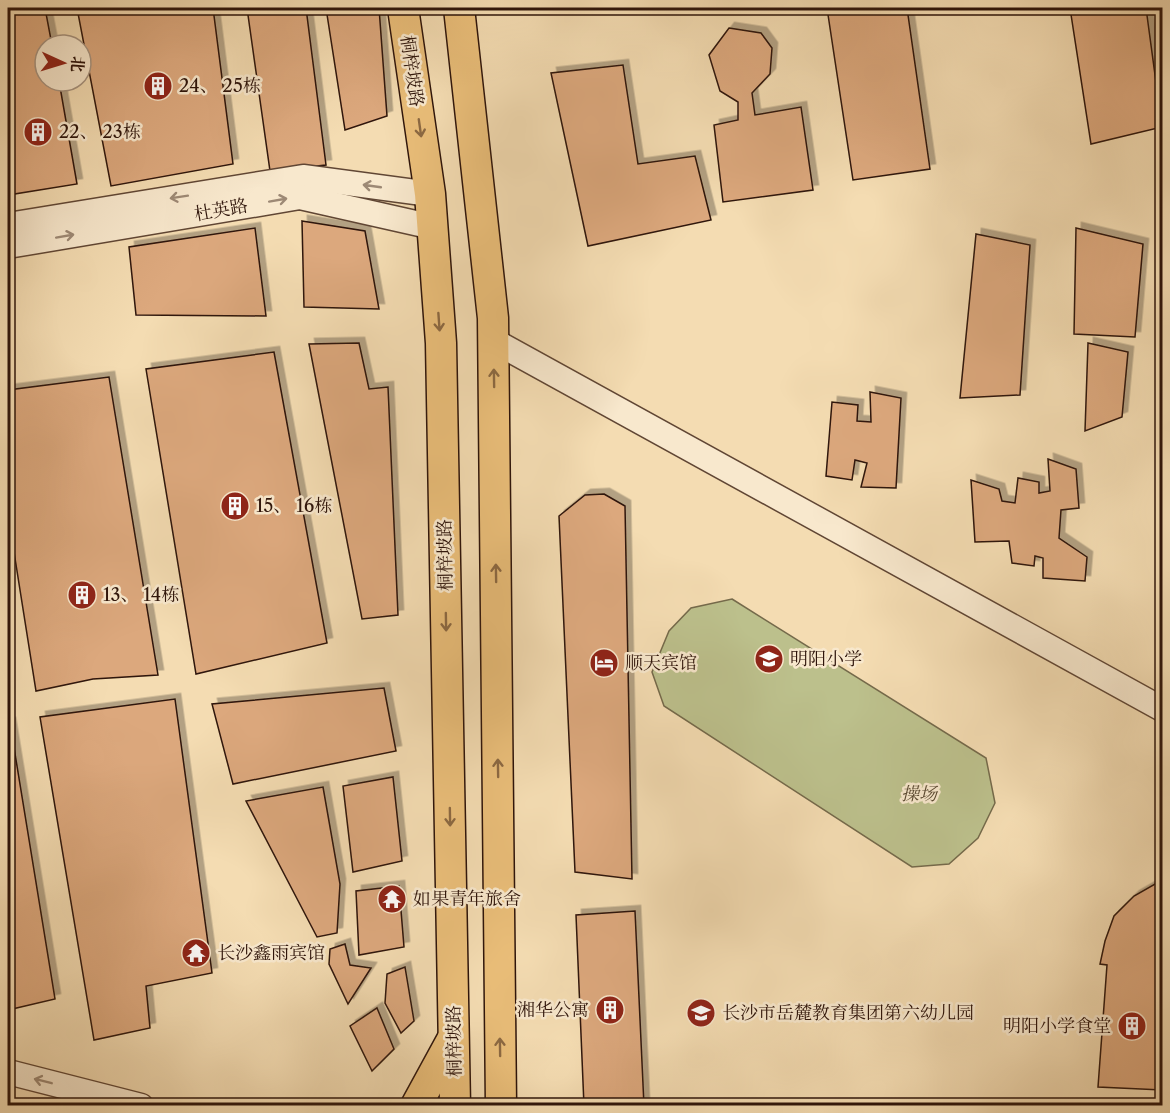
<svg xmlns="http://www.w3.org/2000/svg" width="1170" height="1113" font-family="'Libre Caslon Text','Noto Serif SC',serif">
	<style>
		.green { fill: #bcc08c; stroke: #756a4b; stroke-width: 1.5 }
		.building { fill: #dca87d; stroke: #2e140a; stroke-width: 1.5; filter: url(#shadow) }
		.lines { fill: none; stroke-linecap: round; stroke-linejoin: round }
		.minor-casing { stroke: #604634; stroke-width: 27 }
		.major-casing { stroke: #2e140a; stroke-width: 33 }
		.minor { stroke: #f8e8cd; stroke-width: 24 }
		.major { stroke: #eabe79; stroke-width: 30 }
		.oneway { stroke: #8c6942 }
		.oneway2 { stroke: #9d8975 }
		.labels { text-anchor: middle; stroke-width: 5; stroke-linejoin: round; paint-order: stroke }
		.street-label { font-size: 18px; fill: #2e140a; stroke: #f8e8cd }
		.poi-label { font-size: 18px; fill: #2e140a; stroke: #f8e8cd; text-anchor: start }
		.park-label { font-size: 18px; font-style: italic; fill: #594831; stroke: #f8e8cd }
	</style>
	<defs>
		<filter id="shadow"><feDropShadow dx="5.5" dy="-5.5" stdDeviation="0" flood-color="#0004"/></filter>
	</defs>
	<rect width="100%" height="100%" fill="#f4dcb2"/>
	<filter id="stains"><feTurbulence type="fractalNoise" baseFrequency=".00333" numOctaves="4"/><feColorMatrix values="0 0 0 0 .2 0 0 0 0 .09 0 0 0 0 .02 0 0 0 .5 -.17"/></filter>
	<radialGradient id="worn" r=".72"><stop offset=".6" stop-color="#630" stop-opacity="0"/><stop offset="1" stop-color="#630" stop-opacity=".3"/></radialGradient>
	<polygon class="green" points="732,599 986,758 995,803 978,838 949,864 912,867 664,706 652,672 669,631 691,608"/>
	<g class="building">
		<polygon points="8,8 45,8 52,45 45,45 45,81 59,81 77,184 8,195"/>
		<polygon points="77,8 213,8 233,164 111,186"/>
		<polygon points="247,8 306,8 326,165 270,171"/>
		<polygon points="326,8 379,8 387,116 345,130"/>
		<polygon points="827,8 907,8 930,169 853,180"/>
		<polygon points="1070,8 1146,8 1162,127 1091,144"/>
		<polygon points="729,28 761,33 772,48 770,74 752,93 755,115 801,107 813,190 723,202 714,125 738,120 738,102 720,91 709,55"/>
		<polygon points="623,65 638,164 695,156 711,220 588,246 551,73"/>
		<polygon points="302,221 365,231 379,309 304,307"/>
		<polygon points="255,228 266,316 136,315 129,247"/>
		<polygon points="1076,228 1143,244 1135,337 1074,334"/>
		<polygon points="976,234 1030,245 1020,395 960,398"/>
		<polygon points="359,343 369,389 388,387 398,615 362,619 309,344"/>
		<polygon points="1088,343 1128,352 1122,417 1085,431"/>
		<polygon points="274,352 327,643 196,674 146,369"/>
		<polygon points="109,377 158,675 93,679 36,691 8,514 8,390"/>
		<polygon points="870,392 901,398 896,488 861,487 867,463 855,460 852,480 826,476 832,402 858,405 857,421 871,422"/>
		<polygon points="1048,459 1076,469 1079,508 1061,510 1059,538 1087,557 1085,581 1043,578 1043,558 1035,556 1034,566 1012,563 1009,541 975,542 971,480 999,489 1002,501 1015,503 1018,478 1039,482 1039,493 1050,491"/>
		<polygon points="604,494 625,506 632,879 575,872 559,516 585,495"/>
		<polygon points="384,688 396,751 233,784 212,704"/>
		<polygon points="175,699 212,973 146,986 150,1028 94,1040 40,717"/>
		<polygon points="8,723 10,723 55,999 8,1010"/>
		<polygon points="393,777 402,861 353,872 343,786"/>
		<polygon points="323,787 340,884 337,933 317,937 246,801"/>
		<polygon points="1162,880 1162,1090 1098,1087 1107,965 1100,964 1105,941 1114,916 1134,896"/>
		<polygon points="399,886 404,947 359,955 356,891"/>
		<polygon points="635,911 644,1106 584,1106 576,915"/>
		<polygon points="345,944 350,965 371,968 348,1004 329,964 330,949"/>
		<polygon points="405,967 414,1021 401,1033 385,1003 387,974"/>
		<polygon points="377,1008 394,1049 372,1071 350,1026"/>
	</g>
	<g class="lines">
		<g class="minor-casing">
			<g id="minor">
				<polyline points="8,225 303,177 430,194"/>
				<polyline points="8,246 300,197 433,227"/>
				<polyline points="494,341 1162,709"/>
				<polyline points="8,1072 141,1106"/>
			</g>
		</g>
		<g class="major-casing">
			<g id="major">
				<polyline points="403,8 430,194 441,343 455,1106"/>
				<polyline points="459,8 493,318 501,1106"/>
				<polyline points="416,1106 452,1040"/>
			</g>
		</g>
		<use href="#minor" class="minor"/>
		<use href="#major" class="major"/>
	</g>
	<defs><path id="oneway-shaft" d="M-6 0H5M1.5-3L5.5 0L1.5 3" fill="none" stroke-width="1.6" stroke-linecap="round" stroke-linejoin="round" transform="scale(1.5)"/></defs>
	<g class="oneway">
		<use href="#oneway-shaft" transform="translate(420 128) rotate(82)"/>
		<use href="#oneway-shaft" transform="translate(439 322) rotate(86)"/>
		<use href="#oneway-shaft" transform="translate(494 378) rotate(-91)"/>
		<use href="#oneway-shaft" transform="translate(496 573) rotate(-91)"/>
		<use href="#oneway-shaft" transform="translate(446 622) rotate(89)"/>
		<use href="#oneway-shaft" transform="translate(498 768) rotate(-91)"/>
		<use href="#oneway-shaft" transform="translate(450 817) rotate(89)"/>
		<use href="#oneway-shaft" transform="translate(500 1047) rotate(-91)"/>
	</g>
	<g class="oneway2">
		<use href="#oneway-shaft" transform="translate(372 186) rotate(-172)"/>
		<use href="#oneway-shaft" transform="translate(179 197) rotate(171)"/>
		<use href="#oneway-shaft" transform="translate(278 200) rotate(-10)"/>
		<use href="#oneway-shaft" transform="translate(65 236) rotate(-10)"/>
		<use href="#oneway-shaft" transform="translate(43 1081) rotate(-166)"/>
	</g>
	<defs>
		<g id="building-disc" transform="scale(1.5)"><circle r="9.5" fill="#8f2418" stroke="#f8e8cd"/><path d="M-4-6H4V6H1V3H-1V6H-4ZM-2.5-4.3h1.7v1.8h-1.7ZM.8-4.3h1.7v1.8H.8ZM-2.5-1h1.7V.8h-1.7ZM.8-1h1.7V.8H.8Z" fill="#fff"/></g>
		<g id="school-disc" transform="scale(1.5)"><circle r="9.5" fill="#8f2418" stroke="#f8e8cd"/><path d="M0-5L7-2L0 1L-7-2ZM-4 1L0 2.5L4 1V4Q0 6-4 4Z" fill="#fff"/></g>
		<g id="hotel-disc" transform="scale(1.5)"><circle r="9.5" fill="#8f2418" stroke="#f8e8cd"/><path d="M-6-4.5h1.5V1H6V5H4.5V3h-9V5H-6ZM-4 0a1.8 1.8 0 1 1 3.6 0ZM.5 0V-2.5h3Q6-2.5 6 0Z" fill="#fff"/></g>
		<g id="temple-disc" transform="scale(1.5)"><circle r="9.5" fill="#8f2418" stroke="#f8e8cd"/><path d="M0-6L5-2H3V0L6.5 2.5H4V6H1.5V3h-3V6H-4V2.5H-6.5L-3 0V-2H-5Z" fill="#fff"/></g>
	</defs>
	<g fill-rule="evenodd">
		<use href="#building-disc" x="158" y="86"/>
		<use href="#building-disc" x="38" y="132"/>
		<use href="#building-disc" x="235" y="506"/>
		<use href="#building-disc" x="82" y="595"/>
		<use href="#school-disc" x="769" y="659"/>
		<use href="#hotel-disc" x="604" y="663"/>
		<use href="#temple-disc" x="392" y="899"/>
		<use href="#temple-disc" x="196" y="953"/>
		<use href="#building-disc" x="610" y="1010"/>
		<use href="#school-disc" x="701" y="1013"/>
		<use href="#building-disc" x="1132" y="1026"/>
	</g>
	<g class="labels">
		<g class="street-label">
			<text transform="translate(412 71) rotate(82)" y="6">桐梓坡路</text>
			<text transform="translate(221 210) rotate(-10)" y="6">杜英路</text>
			<text transform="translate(445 555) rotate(-91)" y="6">桐梓坡路</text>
			<text transform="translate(454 1041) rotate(-91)" y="6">桐梓坡路</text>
		</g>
		<g class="poi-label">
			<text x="179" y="92">24、 25栋</text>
			<text x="59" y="138">22、 23栋</text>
			<text x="256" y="512">15、 16栋</text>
			<text x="103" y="601">13、 14栋</text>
			<text x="790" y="665">明阳小学</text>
			<text x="625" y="669">顺天宾馆</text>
			<text x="413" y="905">如果青年旅舍</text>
			<text x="217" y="959">长沙鑫雨宾馆</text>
			<text x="589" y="1016" text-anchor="end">湘华公寓</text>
			<text x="722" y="1019">长沙市岳麓教育集团第六幼儿园</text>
			<text x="1111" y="1032" text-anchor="end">明阳小学食堂</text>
		</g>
		<g class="park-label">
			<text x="919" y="800">操场</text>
		</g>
	</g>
	<rect width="1170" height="1113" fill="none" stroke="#f4dcb2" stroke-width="30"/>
	<rect x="9" y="9" width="1152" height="1095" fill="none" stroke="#2e140a" stroke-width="3"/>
	<rect x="15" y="15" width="1140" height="1083" fill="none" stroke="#2e140a" stroke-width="1.5"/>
	<g transform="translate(63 63) rotate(94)"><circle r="28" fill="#f8e8cd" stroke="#a7937f" stroke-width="1.5"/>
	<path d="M0-4.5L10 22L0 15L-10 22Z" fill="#8f2418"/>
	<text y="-9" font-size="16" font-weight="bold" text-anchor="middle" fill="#2e140a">北</text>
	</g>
	<rect width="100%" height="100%" filter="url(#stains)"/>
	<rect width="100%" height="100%" fill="url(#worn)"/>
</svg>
